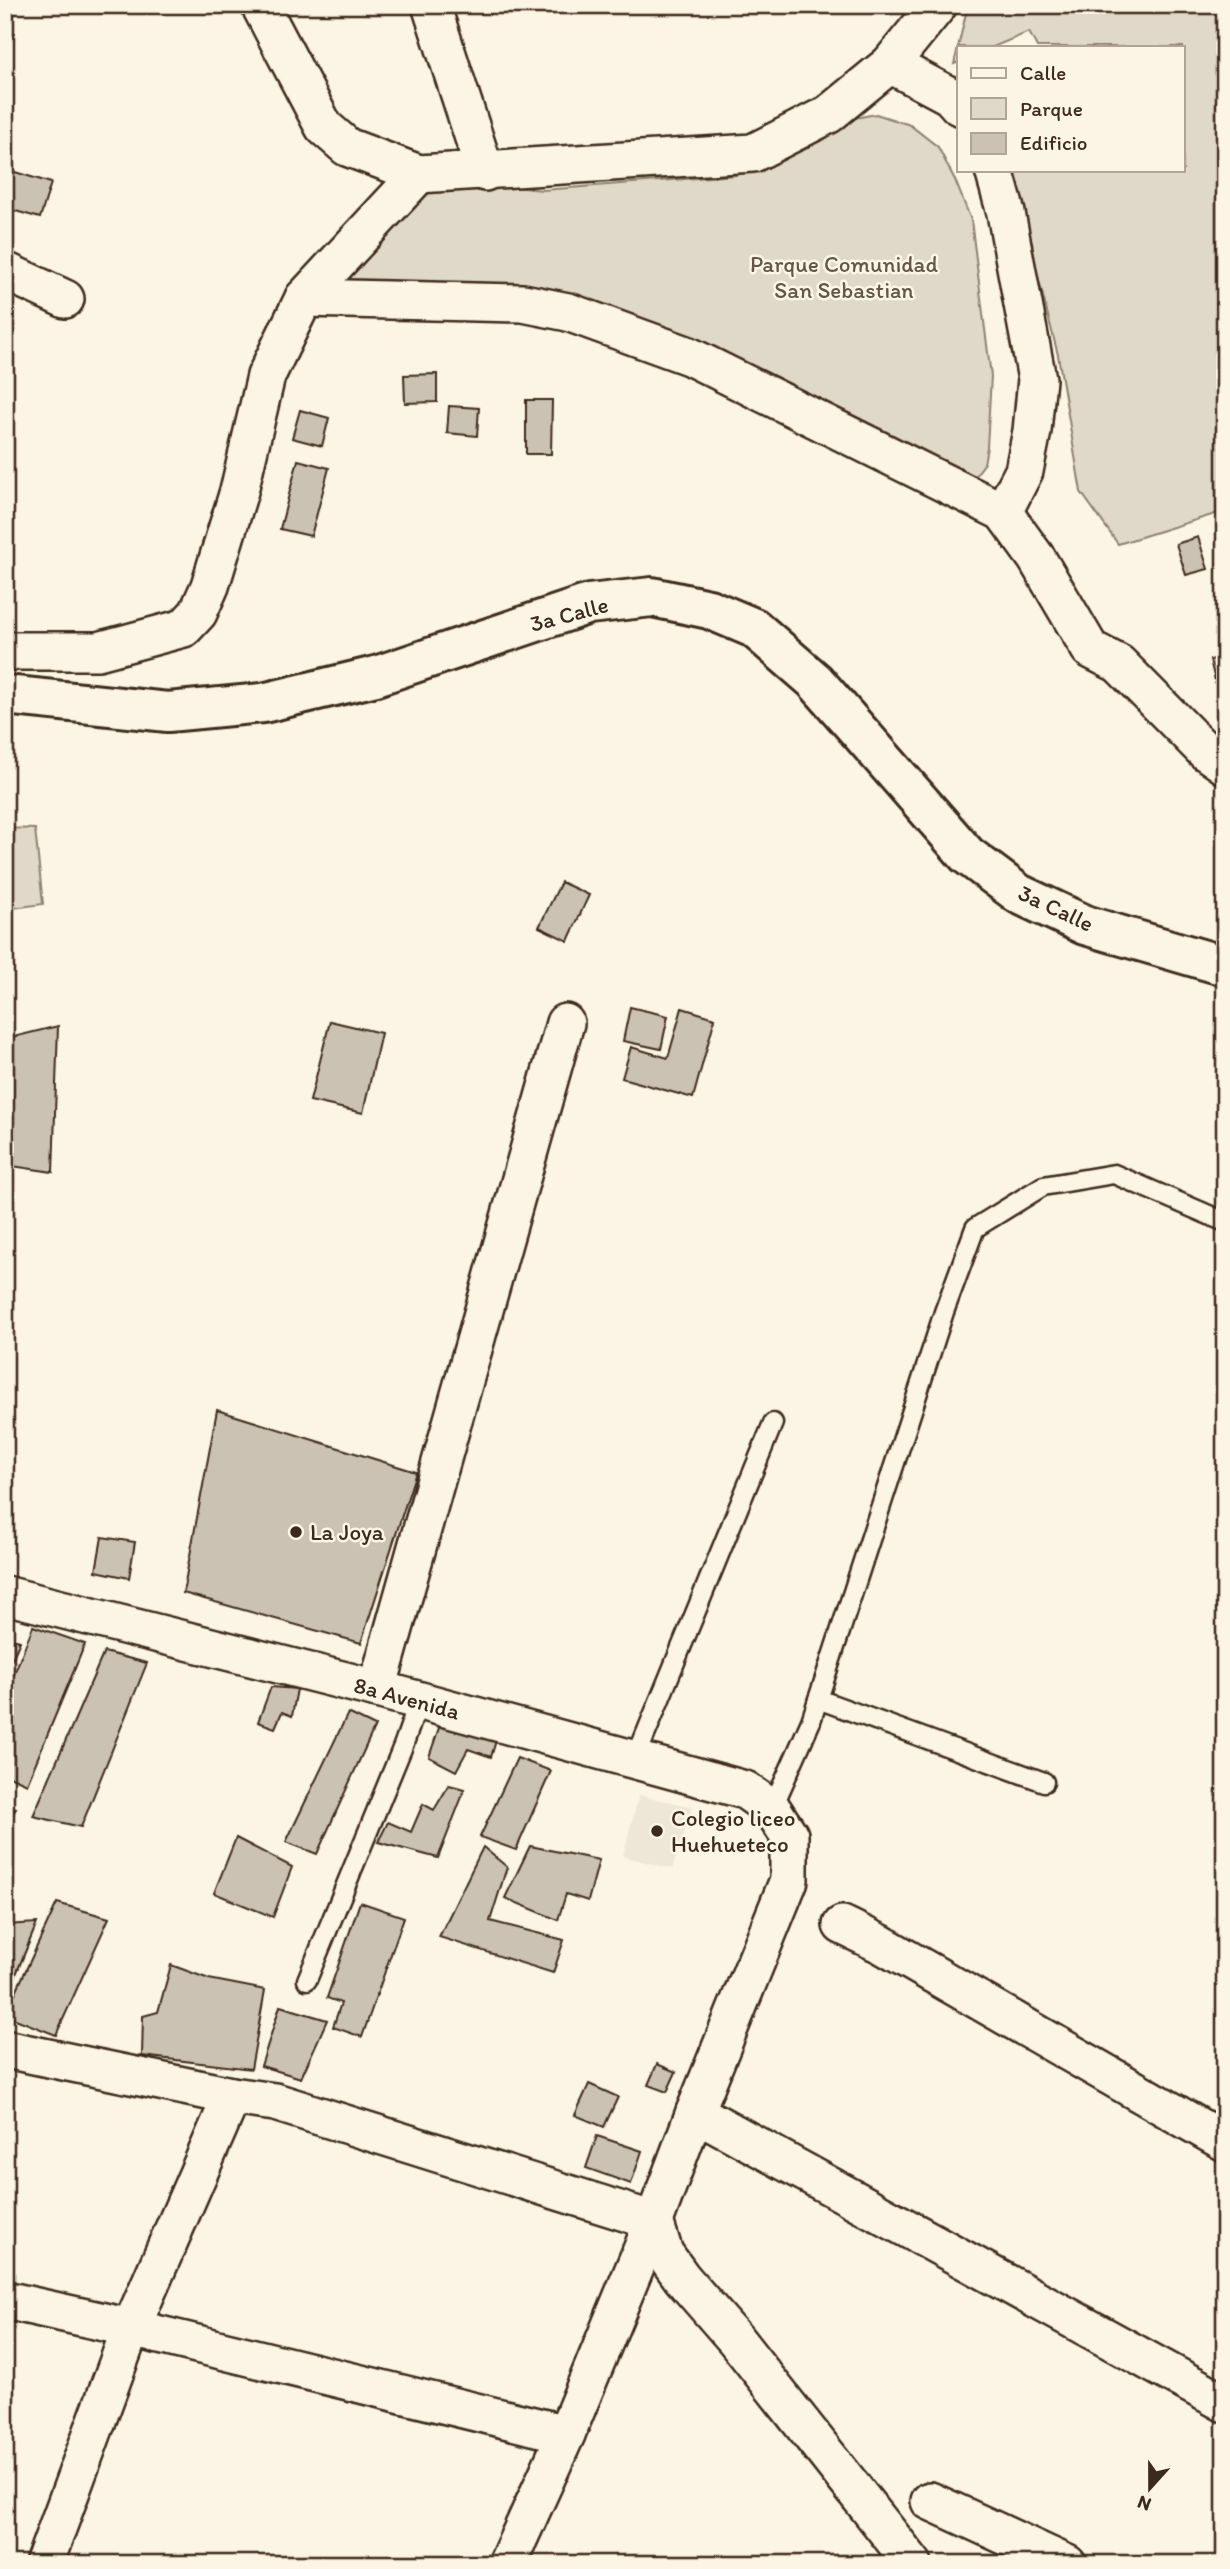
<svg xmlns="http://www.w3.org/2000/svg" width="1230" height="2569" font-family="Itim,sans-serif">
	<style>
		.built { fill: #eee6d6 }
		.green { fill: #e0d8c8; stroke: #8e8173; stroke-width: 2 }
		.building { fill: #ccc2b3; stroke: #3b2a1e; stroke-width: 2 }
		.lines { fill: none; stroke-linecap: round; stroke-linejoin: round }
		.lane-casing { stroke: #3b2a1e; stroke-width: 23 }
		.street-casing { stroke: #3b2a1e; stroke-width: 42 }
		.secondary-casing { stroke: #3b2a1e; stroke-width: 44 }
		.lane { stroke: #fcf5e5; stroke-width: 18 }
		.street { stroke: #fcf5e5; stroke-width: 37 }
		.secondary { stroke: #fcf5e5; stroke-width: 38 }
		.poi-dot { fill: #3b2a1e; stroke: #fcf5e5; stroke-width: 2.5 }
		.labels { text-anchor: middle; stroke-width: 5; stroke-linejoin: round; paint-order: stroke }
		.park-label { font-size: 23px; fill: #645648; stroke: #fcf5e5 }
		.street-label { font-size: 23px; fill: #3b2a1e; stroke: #fcf5e5 }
		.poi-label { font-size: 23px; fill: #3b2a1e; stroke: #fcf5e5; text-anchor: start }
	</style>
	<rect width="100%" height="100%" fill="#fcf5e5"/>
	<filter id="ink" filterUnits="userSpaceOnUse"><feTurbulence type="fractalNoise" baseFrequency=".0143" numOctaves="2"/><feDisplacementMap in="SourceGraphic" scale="14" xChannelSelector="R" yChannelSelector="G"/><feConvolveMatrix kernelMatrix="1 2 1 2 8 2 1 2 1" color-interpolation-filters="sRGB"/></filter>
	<g filter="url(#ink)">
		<polygon class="built" points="639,1795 693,1807 672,1869 623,1856"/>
		<g class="green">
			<polygon points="968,5 1225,5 1225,511 1118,544 1081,492 1058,355 1030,245 1001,181 1022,170 1183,170 1183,47 1037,47 1029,32 993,47 959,47 959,62 954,64"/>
			<polygon points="876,114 910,125 938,147 955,180 971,220 991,376 987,447 984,464 976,475 959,485 694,344 314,290 414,180 443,180 543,190 736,175 806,149 839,121"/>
			<polygon points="5,828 35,829 43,904 5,909"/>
		</g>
		<g class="building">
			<polygon points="5,169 51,183 40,218 5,208"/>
			<polygon points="437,374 437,402 405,403 404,375"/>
			<polygon points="526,400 552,400 551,454 526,454"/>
			<polygon points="449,406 479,408 477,436 447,433"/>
			<polygon points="300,410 329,418 322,446 292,438"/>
			<polygon points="298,460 329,468 311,536 280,529"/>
			<polygon points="1198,537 1208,569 1186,575 1176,544"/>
			<polygon points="1225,657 1225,696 1219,697 1210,660"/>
			<polygon points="561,882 589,895 568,941 539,927"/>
			<polygon points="630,1007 668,1016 661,1049 623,1041"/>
			<polygon points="682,1008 715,1018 693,1098 622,1078 631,1047 668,1058"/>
			<polygon points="330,1021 381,1033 363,1113 310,1101"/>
			<polygon points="58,1026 53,1172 5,1165 5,1039"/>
			<polygon points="217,1410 416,1472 361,1643 183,1593"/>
			<polygon points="102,1537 135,1542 129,1578 96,1571"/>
			<polygon points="33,1626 85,1644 27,1784 5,1774 5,1697"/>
			<polygon points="5,1636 20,1641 5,1675"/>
			<polygon points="104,1652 147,1663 81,1827 33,1816"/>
			<polygon points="271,1687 297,1689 292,1716 282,1712 275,1728 258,1722"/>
			<polygon points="348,1713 375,1726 317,1854 286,1842"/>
			<polygon points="441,1722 498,1734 491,1757 468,1749 456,1771 429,1757"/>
			<polygon points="517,1758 551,1771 516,1850 480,1837"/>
			<polygon points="449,1785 465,1789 438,1858 378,1842 388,1822 411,1832 423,1804 434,1810"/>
			<polygon points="5,1805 16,1808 5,1830"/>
			<polygon points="236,1838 292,1867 273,1917 214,1893"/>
			<polygon points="530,1846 599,1860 588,1901 566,1894 558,1920 505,1898"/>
			<polygon points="483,1847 507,1867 490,1921 564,1940 553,1973 439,1937"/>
			<polygon points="360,1902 404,1917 362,2037 333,2027 341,2003 327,1998"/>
			<polygon points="57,1903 109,1918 56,2035 5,2015"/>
			<polygon points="37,1923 5,2001 5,1925"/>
			<polygon points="171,1965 209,1979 265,1990 251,2069 142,2056 143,2016 158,2012"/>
			<polygon points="280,2006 327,2020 301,2078 261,2066"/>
			<polygon points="657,2064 676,2072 667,2092 648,2085"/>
			<polygon points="589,2084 618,2097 604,2127 575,2115"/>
			<polygon points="597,2136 642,2151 631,2184 586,2168"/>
		</g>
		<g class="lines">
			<g class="lane-casing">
				<g id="lane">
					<polyline points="818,1699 1044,1782"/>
					<polyline points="635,1760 773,1423"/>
					<polyline points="772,1809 811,1721 944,1312 975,1228 1043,1186 1114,1174 1225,1222"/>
					<polyline points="307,1980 403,1746 419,1701"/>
				</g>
			</g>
			<g class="street-casing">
				<g id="street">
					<polyline points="260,5 324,127 347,147 419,174 753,153 829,114 890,64 938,5"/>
					<polyline points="431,5 485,172"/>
					<polyline points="890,64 950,96 959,106"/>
					<polyline points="994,170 1006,213 1037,379 1032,431 1024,471 1003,512"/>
					<polyline points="5,271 65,299"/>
					<polyline points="304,298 523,303 568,312 689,356 1003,512 1037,559 1090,649 1119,664 1205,751 1225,765"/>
					<polyline points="5,651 98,651 184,628 198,613 210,586 239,491 266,376 304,298 419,174"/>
					<polyline points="5,1595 377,1689 745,1790 772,1809 789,1835 789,1880 695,2112 654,2221 566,2434 507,2564"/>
					<polyline points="377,1689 565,1023"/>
					<polyline points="842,1925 881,1944 1225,2142"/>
					<polyline points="5,2049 232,2096 275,2102 654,2221 664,2253 682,2278 736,2340 913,2564"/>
					<polyline points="695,2112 1225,2403"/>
					<polyline points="5,2300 131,2328 566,2434"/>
					<polyline points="930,2501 1067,2564"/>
					<polyline points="44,2564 131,2328 232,2096"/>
				</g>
			</g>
			<g class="secondary-casing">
				<polyline id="secondary" points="5,695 168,712 263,703 376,676 589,604 652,597 709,609 754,628 815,681 967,855 1019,894 1085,925 1225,966"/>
			</g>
			<use href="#lane" class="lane"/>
			<use href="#street" class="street"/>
			<use href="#secondary" class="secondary"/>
		</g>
	</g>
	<g class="poi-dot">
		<circle cx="296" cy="1532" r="7"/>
		<circle cx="657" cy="1831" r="7"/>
	</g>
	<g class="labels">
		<g class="park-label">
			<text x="844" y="272">Parque Comunidad<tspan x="844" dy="26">San Sebastian</tspan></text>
		</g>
		<g class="street-label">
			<text transform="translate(569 614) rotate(-15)" y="8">3a Calle</text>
			<text transform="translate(1056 908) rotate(25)" y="8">3a Calle</text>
			<text transform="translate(407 1698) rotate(15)" y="8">8a Avenida</text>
		</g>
		<g class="poi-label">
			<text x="310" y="1540">La Joya</text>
			<text x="671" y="1826">Colegio liceo<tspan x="671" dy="26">Huehueteco</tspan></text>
		</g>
	</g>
	<rect width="1230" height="2569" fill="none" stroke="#fcf5e5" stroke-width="28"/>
	<rect x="14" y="14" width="1202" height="2541" fill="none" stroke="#3b2a1e" stroke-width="2.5" filter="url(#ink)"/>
	<rect x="957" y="46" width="228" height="126" fill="#fcf5e5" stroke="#afa495" stroke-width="2"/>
	<rect x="971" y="68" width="35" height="10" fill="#fcf5e5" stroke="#afa495" stroke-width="2"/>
	<text x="1020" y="80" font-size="21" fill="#3b2a1e">Calle</text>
	<rect x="971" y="98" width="35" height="21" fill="#e0d8c8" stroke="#afa495" stroke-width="2"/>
	<text x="1020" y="116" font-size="21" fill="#3b2a1e">Parque</text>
	<rect x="971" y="133" width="35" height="21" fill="#ccc2b3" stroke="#afa495" stroke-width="2"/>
	<text x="1020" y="150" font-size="21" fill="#3b2a1e">Edificio</text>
	<g transform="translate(1150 2488) rotate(201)" stroke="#fcf5e5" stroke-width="5" paint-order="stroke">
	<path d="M0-5L12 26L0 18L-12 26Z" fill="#3b2a1e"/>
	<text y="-10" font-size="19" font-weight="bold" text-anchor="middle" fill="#3b2a1e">N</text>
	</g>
</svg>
